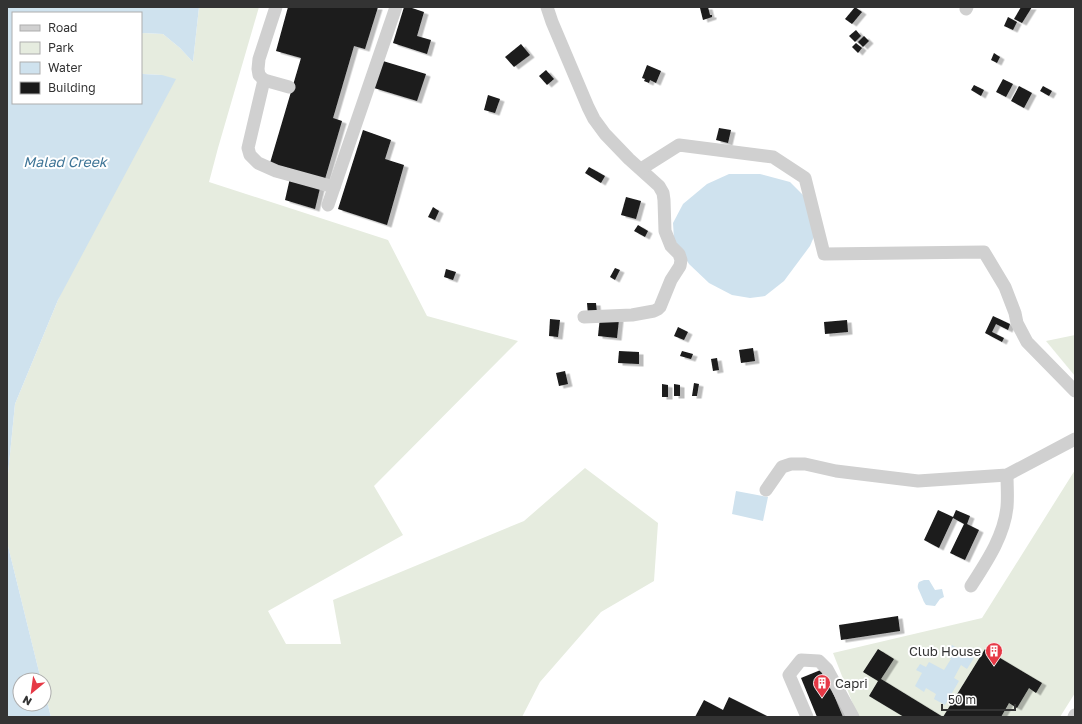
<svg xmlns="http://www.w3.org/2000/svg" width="1082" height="724" font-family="'Golos Text',sans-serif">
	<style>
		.green { fill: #e6ecdf }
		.water { fill: #cfe2ee }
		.building { fill: #1a1a1a; filter: url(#shadow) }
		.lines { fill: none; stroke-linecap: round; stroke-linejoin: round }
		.minor { stroke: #d0d0d0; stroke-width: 13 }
		.labels { text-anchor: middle; stroke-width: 4; stroke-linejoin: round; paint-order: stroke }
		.poi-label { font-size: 13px; fill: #333; stroke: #fff; text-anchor: end }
		.water-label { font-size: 14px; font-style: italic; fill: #3f7597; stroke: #fff }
	</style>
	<defs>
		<filter id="shadow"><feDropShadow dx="4.5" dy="2.5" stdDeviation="0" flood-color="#0004"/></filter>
	</defs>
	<rect width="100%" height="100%" fill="#fff"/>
	<g class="green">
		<polygon points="199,7 259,7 218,148 209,182 388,240 427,316 518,341 374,486 403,535 268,611 286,644 341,644 333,600 524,521 585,468 658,523 654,581 601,612 540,682 522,717 51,717 44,690 44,680 41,680 39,672 7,542 7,484 15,404 58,300 162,75 143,74 141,72 141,35 143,33 163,34 180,48 193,62"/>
		<polygon points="1075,335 1075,376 1046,341"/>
		<polygon points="1075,470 1075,693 1060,717 858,717 833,653 982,618"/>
	</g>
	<g class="water">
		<polygon points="7,7 199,7 193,62 180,48 163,34 143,33 141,35 141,13 13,13 13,103 141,103 141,72 143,74 162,75 176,79 58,300 15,404 7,484"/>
		<polygon points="729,174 760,174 790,182 808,200 816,232 810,246 784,281 765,296 750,298 732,295 709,283 689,264 674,239 673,223 683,204 707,184"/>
		<polygon points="736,491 768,497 763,521 732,514"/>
		<polygon points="7,542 41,680 20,680 20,704 44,704 44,690 51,717 7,717"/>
		<path d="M924,580H929L935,590L942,589L944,597L940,599L935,606L926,605C923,601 923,599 921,595C919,589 916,588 919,582Z"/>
		<polygon points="952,645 974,658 967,669 961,665 954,678 959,681 945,705 934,699 936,694 926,688 924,692 915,686 922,673 916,670 920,664 926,667 929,662 944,670 951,659 946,655"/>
	</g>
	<g class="building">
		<polygon points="288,7 378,7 365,49 354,46 333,118 342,121 325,179 270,163 301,58 276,51"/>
		<polygon points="404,7 409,7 424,12 417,36 431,40 427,54 393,43"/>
		<polygon points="703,7 708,7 710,15 712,15 712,17 703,20 700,8"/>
		<polygon points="855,7 862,12 852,24 845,19"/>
		<polygon points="1021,7 1032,7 1022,23 1014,19"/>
		<polygon points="1008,17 1017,22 1013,30 1004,26"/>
		<polygon points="856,30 861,36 855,42 849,36"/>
		<polygon points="864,36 869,41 863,47 858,42"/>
		<polygon points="856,43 862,48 858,53 852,47"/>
		<polygon points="521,44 530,55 514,67 505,57"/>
		<polygon points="994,53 1000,57 997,63 991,60"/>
		<polygon points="383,61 426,74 417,101 374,88"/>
		<polygon points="647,65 661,71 656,83 650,80 649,83 644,81 645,79 642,78"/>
		<polygon points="546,70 554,79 547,85 539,76"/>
		<polygon points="1003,79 1013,84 1006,97 996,92"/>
		<polygon points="974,85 984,90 981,96 971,90"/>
		<polygon points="1019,86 1032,93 1024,108 1011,101"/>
		<polygon points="1043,86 1052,91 1049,96 1040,91"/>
		<polygon points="488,95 500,99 495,113 484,110"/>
		<polygon points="719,128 731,130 728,143 716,140"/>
		<polygon points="363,130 391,140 385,159 404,165 387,225 338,209"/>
		<polygon points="589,167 605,176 601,183 585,173"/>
		<polygon points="290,178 320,188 315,209 285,200"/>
		<polygon points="626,197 641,201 636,219 621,215"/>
		<polygon points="433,207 439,211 435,220 428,217"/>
		<polygon points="638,225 648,231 645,237 634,231"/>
		<polygon points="615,268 620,270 615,280 610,277"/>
		<polygon points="446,269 456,272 453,280 444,277"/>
		<polygon points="587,303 596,303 597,314 588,315"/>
		<polygon points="993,316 1010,324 1008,330 996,324 992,332 1004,338 1002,342 985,333"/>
		<polygon points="600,317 619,319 617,338 598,336"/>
		<polygon points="550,319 560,320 558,337 549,336"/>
		<polygon points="847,320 848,332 825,334 824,322"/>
		<polygon points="678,327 688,332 684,340 674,336"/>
		<polygon points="753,348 755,361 741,363 739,350"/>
		<polygon points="619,351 639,352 639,364 618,363"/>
		<polygon points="682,351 693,354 691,359 680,356"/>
		<polygon points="717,358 719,370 713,371 711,359"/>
		<polygon points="565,371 568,384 559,386 556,373"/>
		<polygon points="694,383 699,384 697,396 692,396"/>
		<polygon points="662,384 668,385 668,397 662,397"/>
		<polygon points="674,384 680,385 680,396 674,396"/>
		<polygon points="938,510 953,517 956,510 970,516 967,524 979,530 965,560 950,553 964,524 953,518 939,548 924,540"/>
		<polygon points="898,616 900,631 841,640 839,625"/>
		<polygon points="878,649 894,659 881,679 943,717 904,717 869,696 878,681 863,672"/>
		<polygon points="985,649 1042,683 1036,693 1029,688 1017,708 1009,703 1001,717 943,717"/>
		<polygon points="823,669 843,717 817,717 801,678"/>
		<polygon points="729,697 769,717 695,717 704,700 723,710"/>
	</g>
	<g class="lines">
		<g class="minor">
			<polyline points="276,7 259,59 258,69 259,75 264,80 289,87"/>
			<polyline points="547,7 552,22 588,107 594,119 605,134 629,159 659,186 663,193 664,200 665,231 671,246 679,254 681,260 680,266 671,280 660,307 658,309 654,311 632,315 584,317"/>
			<polyline points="966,9 967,7"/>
			<polyline points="264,80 248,148 250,155 258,163 276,171 334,187"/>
			<polyline points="641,169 679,145 773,157 805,178 824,254 984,252 1005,287 1015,313 1017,323 1027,342 1075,391"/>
			<polyline points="328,205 396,7"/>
			<polyline points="766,490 782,467 791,464 805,464 836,471 918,481 1007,475 1075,439"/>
			<path d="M971,586C987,561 1004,536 1007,507C1008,496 1007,486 1007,475"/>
			<polyline points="807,717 789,675 801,660 819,661 827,669 853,717"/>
			<polyline points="1074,717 1075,715"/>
		</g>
	</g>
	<defs>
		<g id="building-pin" transform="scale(0.9)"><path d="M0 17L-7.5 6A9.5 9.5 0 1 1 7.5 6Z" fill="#e63946" stroke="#fff"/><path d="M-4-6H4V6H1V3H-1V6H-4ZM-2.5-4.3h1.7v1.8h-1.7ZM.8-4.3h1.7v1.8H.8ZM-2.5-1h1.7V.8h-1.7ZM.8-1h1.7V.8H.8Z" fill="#fff"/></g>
	</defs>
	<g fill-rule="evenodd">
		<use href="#building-pin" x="994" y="651"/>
		<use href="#building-pin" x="822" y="683"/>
	</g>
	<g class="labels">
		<g class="poi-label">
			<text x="981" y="656">Club House</text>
			<text x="835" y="688" text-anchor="start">Capri</text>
		</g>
		<g class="water-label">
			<text x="65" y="167">Malad Creek</text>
		</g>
	</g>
	<rect width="1082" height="724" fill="none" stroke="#333333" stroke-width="16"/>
	<rect x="12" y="12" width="130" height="92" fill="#ffffff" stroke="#adadad"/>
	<rect x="20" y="25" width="20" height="6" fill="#d0d0d0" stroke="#adadad"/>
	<text x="48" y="32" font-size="12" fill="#333333">Road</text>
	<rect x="20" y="42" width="20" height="12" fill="#e6ecdf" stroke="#adadad"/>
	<text x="48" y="52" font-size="12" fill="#333333">Park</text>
	<rect x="20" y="62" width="20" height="12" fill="#cfe2ee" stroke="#adadad"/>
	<text x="48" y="72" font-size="12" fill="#333333">Water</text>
	<rect x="20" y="82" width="20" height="12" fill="#1a1a1a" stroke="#adadad"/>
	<text x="48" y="92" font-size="12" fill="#333333">Building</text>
	<g transform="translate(32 692) rotate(209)"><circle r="19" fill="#ffffff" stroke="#adadad"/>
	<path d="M0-3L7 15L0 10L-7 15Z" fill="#e63946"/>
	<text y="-6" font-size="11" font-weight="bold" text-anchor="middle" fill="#333333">N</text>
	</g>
	<path d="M942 704v6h73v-6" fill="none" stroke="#333333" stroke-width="2"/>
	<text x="948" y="704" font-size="12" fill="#333333" stroke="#ffffff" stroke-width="3" paint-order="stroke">50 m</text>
</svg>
